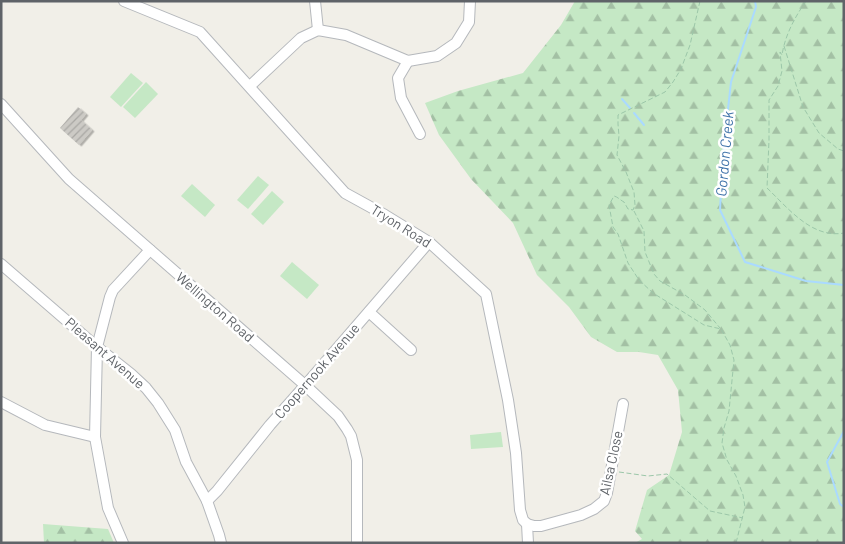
<svg xmlns="http://www.w3.org/2000/svg" width="845" height="544" font-family="Barlow,sans-serif">
	<style>
		.green { fill: #c5e8c5 }
		.forest { fill: url(#forest-firs) }
		.lines { fill: none; stroke-linecap: round; stroke-linejoin: round }
		.stream { stroke: #aadaff; stroke-width: 2 }
		.building { fill: url(#building-hatch); filter: url(#shadow) }
		.minor-casing { stroke: #b5b8bc; stroke-width: 12 }
		.path { stroke: #9cc7a9; stroke-width: 1; stroke-dasharray: 5 2.5; stroke-linecap: butt }
		.minor { stroke: #fff; stroke-width: 10 }
		.labels { text-anchor: middle; stroke-width: 5; stroke-linejoin: round; paint-order: stroke }
		.street-label { font-size: 14px; fill: #5f6368; stroke: #fff }
		.water-label { font-size: 15px; font-style: italic; fill: #4174aa; stroke: #fff }
	</style>
	<defs>
		<pattern id="forest-firs" width="22" height="20" patternUnits="userSpaceOnUse" patternTransform="scale(1.25)"><rect width="22" height="20" fill="#c5e8c5"/><path d="M5 1l3.5 6h-7zM16 11l3.5 6h-7z" fill="#a3c0a4"/></pattern>
		<pattern id="building-hatch" width="6" height="6" patternUnits="userSpaceOnUse" patternTransform="scale(1.25)"><rect width="6" height="6" fill="#cccac5"/><path d="M-1 1l2-2M0 6l6-6M5 7l2-2" fill="none" stroke="#a9a8a4"/></pattern>
		<filter id="shadow"><feDropShadow dx="2.5" dy="1.5" stdDeviation="0" flood-color="#0004"/></filter>
	</defs>
	<rect width="100%" height="100%" fill="#f1efe8"/>
	<g class="green">
		<polygon points="131,73 143,83 121,107 110,97"/>
		<polygon points="146,82 158,94 135,118 123,107"/>
		<polygon points="258,176 269,185 248,209 237,200"/>
		<polygon points="192,184 215,205 205,217 181,196"/>
		<polygon points="272,191 284,202 263,225 251,214"/>
		<polygon points="292,262 319,285 307,299 280,276"/>
		<polygon points="501,432 503,447 471,449 470,435"/>
	</g>
	<g class="forest">
		<polygon points="575,1 844,1 844,543 635,543 642,539 635,531 647,490 669,475 682,432 678,390 658,355 639,352 617,352 591,337 569,307 537,275 513,223 471,179 439,135 425,103 458,91 523,73 561,25"/>
		<polygon points="43,524 108,529 114,543 44,543"/>
	</g>
	<g class="lines">
		<g class="stream">
			<polyline points="755,1 756,7 731,82 723,154 720,210 745,262 806,281 844,285"/>
			<polyline points="622,99 630,108"/>
			<polyline points="634,113 644,125"/>
			<polyline points="844,431 827,462 840,504 844,507"/>
		</g>
	</g>
	<polygon class="building" points="78,107 86,114 81,120 92,130 79,145 60,128"/>
	<g class="lines">
		<g class="minor-casing">
			<g id="minor">
				<polyline points="124,1 200,32 345,193 385,215 429,242 486,294 508,400 516,453 520,510 523,520 527,524 528,543"/>
				<polyline points="315,1 318,30"/>
				<polyline points="408,61 398,78 401,98 420,134"/>
				<polyline points="250,86 301,38 318,30 346,35 408,61 437,56 456,43 469,22 470,1"/>
				<polyline points="1,104 69,179 306,386 338,416 347,429 351,436 357,460 357,543"/>
				<polyline points="1,264 97,347 131,374 146,388 158,403 175,430 186,462 207,501 219,535 221,543"/>
				<polyline points="369,312 411,350"/>
				<polyline points="1,402 45,425 95,437"/>
				<polyline points="207,501 217,491 270,425 309,381 429,242"/>
				<polyline points="527,524 534,526 541,526 581,515 594,509 604,501 607,493 623,404"/>
				<polyline points="123,543 108,508 95,437 97,347 110,297 113,290 150,250"/>
			</g>
		</g>
		<g class="path">
			<path d="M700,1L690,45L681,69L673,82L665,92L618,115V124L619,136L617,155L626,172L634,192L635,205L633,210L628,209L624,202C620,200 618,197 614,196L609,205L613,227L618,234L628,263L639,280L653,293L704,325L721,329L730,345L734,360L729,411L724,428L722,443L727,460L736,476L743,495L745,507L736,543"/>
			<path d="M806,1C795,17 785,35 782,55L780,52L782,71L778,86L769,100V140L767,188C788,208 812,239 844,233"/>
			<polyline points="784,46 803,107 819,133 838,149 844,151"/>
			<polyline points="634,211 644,231 645,252 654,274 660,281 685,295 705,310 720,328"/>
			<polyline points="619,472 648,476 667,474 710,511 743,518"/>
		</g>
		<use href="#minor" class="minor"/>
	</g>
	<g class="labels">
		<g class="street-label">
			<text transform="translate(401 226) rotate(32)" y="5">Tryon Road</text>
			<text transform="translate(215 307) rotate(41)" y="5">Wellington Road</text>
			<text transform="translate(105 353) rotate(41)" y="5">Pleasant Avenue</text>
			<text transform="translate(317 371) rotate(-49)" y="5">Coopernook Avenue</text>
			<text transform="translate(611 463) rotate(-78)" y="5">Ailsa Close</text>
		</g>
		<g class="water-label">
			<text transform="translate(725 154) rotate(-85)" y="5">Gordon Creek</text>
		</g>
	</g>
	<rect width="845" height="544" fill="none" stroke="#5f6368" stroke-width="5"/>
</svg>
